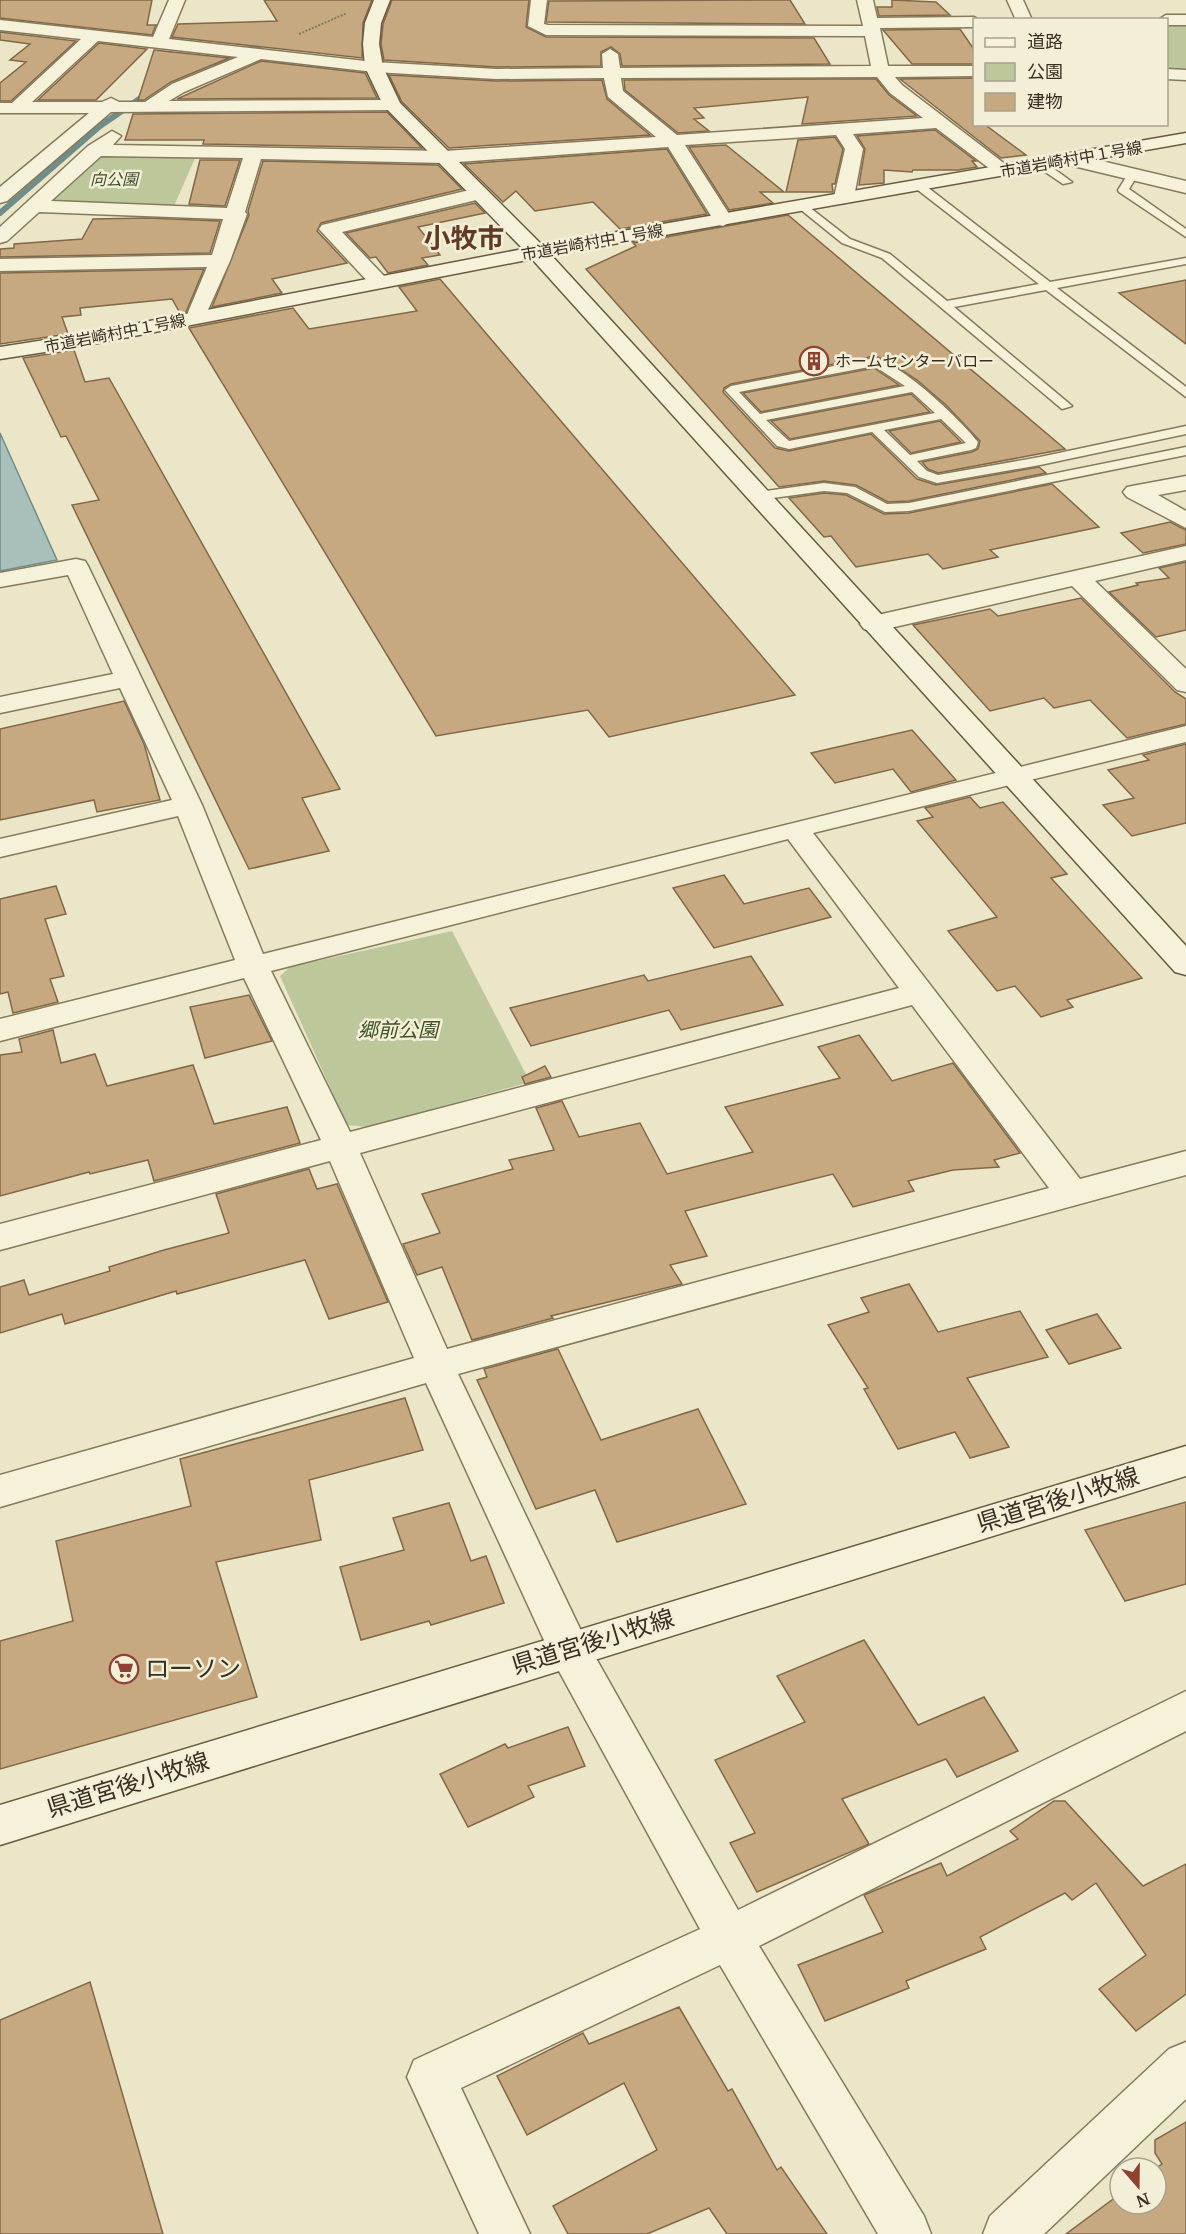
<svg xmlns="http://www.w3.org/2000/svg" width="1186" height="2234" font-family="Merriweather,'Noto Sans JP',serif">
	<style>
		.green { fill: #bcc89c }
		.water { fill: #a8bfbc; stroke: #708d8a; stroke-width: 1.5 }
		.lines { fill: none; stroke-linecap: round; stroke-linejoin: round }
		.stream { stroke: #708d8a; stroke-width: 6 }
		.building { fill: #c6a981; stroke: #826846; stroke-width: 1.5 }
		.lane-casing { stroke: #85795e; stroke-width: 3 }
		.street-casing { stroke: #85795e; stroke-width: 3 }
		.secondary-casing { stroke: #675a41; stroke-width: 3 }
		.path { stroke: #85795e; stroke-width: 2; stroke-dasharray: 2 1.5; stroke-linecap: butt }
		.lane { fill: #f6f2da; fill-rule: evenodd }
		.street { fill: #f6f2da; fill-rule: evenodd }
		.secondary { fill: #f6f2da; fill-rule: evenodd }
		.labels { text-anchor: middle; stroke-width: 5; stroke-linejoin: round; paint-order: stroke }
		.far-street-label { font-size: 16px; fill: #372f21; stroke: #f3efd7 }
		.far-park-label { font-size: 16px; font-style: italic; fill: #415229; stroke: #f3efd7 }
		.far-poi-label { font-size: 16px; fill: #372f21; stroke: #f3efd7; text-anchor: start }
		.park-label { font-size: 20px; font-style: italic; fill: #415229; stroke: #f3efd7 }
		.near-street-label { font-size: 24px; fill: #372f21; stroke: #f3efd7 }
		.near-poi-label { font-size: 24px; fill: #372f21; stroke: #f3efd7; text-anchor: start }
		.far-town-label { font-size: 27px; font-weight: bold; fill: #603a24; stroke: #f3efd7 }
	</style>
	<rect width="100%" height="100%" fill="#ebe6c8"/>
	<g class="green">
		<polygon points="1166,26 1186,26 1186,72 1167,71"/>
		<polygon points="97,153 196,156 174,206 47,202"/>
		<polygon points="452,931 530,1082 369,1127 347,1125 280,976 290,967"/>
	</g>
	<polygon class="water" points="0,433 57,560 0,571"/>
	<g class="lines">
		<g class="stream">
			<polyline points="215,63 267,42"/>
			<polyline points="0,213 100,126 151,91"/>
		</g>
	</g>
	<g class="building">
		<polygon points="0,0 152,0 147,25 156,25 152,35 0,18"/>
		<polygon points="264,0 372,0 363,23 362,58 172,37 178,24 277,21"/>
		<polygon points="392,0 529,0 526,27 546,37 814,38 830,64 622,66 620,54 611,47 601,52 601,66 496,67 384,60 381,44 383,24"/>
		<polygon points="790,0 805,24 546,22 549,1"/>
		<polygon points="892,0 936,2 950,15 879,16 877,7 892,7"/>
		<polygon points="960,29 975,51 975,64 912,64 883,30"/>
		<polygon points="0,32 76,41 11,101 0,101 0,83 26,62 10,60 30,44 0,40"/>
		<polygon points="99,43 147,49 96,100 38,100"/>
		<polygon points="154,50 229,58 171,82 144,100 138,100"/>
		<polygon points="261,61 365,73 377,98 177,99"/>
		<polygon points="389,75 496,81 602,80 607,99 650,135 449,148 402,102"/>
		<polygon points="975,78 975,124 984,124 1026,155 1001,158 900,79"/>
		<polygon points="840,79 876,79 889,95 917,116 802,124 808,97 694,108 704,118 694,119 709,131 678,133 625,90 624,80"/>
		<polygon points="387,112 422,148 203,144 204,140 125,140 133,114"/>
		<polygon points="935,130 976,161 972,161 977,167 958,170 913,170 912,172 884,170 884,183 859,185 865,149 857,136"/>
		<polygon points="835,137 843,149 835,184 832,184 833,192 786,192 798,140"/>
		<polygon points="726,145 784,192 760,192 773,203 729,210 689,147"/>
		<polygon points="667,149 707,214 620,229 593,202 535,211 516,191 503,202 464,164"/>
		<polygon points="200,160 240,160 225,206 189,204"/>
		<polygon points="263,161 438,165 462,189 321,223 317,231 347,263 272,279 282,293 212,307 249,215 248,211"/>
		<polygon points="475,203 485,213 418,227 440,255 422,258 428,265 388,273 376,257 370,258 346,233"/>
		<polygon points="788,215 1065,449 938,473 928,469 922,462 972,452 978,449 980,441 946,405 917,380 888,361 875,356 731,384 724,388 723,392 775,448 789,451 871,434 917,479 936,485 1039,467 1046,473 909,501 888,502 856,485 824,481 779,487 586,269 636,246 633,243"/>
		<polygon points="93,219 147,218 220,221 210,253 0,257 0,249 14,248 14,244 82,239"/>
		<polygon points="204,269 186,312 180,313 172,299 80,308 81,315 62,317 68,334 0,344 0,273"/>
		<polygon points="440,279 490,338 795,695 609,737 588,710 436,736 189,328 293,308 309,329 417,311 399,287"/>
		<polygon points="1186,280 1186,344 1119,293"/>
		<polygon points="74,350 85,382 109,378 340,789 302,798 329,851 249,869 72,505 99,500 66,436 61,437 23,358"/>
		<polygon points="874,368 899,385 761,412 743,393"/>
		<polygon points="911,394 930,412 790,439 771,421"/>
		<polygon points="940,421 961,442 911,453 889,431"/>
		<polygon points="1052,484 1099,527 990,550 998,557 943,569 928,554 856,567 831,536 824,537 789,498 824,493 846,495 884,514 909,513"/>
		<polygon points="1170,522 1186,530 1186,544 1143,553 1121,533"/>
		<polygon points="1186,562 1186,630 1156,637 1109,592 1138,585 1136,583 1169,578 1159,568"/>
		<polygon points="1081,598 1175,692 1186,699 1186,724 1127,738 1090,700 1054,708 1044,698 990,711 913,625 990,609 998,616"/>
		<polygon points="124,701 144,744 160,800 97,812 94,800 0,820 0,729"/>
		<polygon points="912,730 956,780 911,792 893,769 835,783 811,753"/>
		<polygon points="1186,744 1186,823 1132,836 1103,805 1134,798 1108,770 1149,760 1143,755"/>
		<polygon points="970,797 980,808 1003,802 1067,874 1051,878 1142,978 1067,1000 1073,1007 1041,1017 1015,986 997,991 948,931 997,917 917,821 933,817 925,808"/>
		<polygon points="724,875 744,904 809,888 831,917 714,948 673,888"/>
		<polygon points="56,886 66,914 45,919 64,976 50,979 58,1002 13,1013 8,992 0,994 0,899"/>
		<polygon points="751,956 783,1005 681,1030 669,1010 531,1046 510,1008 644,975 648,981"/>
		<polygon points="249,995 272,1041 205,1058 190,1007"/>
		<polygon points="53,1030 61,1063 95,1054 107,1086 193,1065 214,1124 287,1107 300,1143 154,1181 148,1160 90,1174 89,1172 0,1196 0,1055 22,1052 19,1039"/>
		<polygon points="859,1035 892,1081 953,1063 1020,1153 994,1160 999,1167 953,1170 908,1181 914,1191 853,1207 833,1174 685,1211 707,1256 670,1265 682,1284 551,1316 553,1318 472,1340 442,1267 417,1275 403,1244 440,1233 422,1194 513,1169 509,1160 554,1150 536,1108 562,1101 579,1137 640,1123 667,1174 753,1152 725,1107 840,1078 818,1047"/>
		<polygon points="545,1066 551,1077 525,1084 522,1077"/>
		<polygon points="309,1169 317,1189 337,1184 388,1302 329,1319 305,1260 177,1294 176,1291 65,1324 62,1314 0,1333 0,1287 24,1280 29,1295 110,1271 109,1267 164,1250 229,1233 216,1194"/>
		<polygon points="909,1284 938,1332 1020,1311 1048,1357 967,1378 1009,1447 970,1458 955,1432 898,1449 864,1389 868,1388 828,1325 869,1312 861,1298"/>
		<polygon points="1097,1314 1121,1348 1069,1364 1046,1330"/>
		<polygon points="558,1349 601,1440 698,1409 746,1504 617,1542 595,1490 536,1509 477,1380 487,1377 484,1369"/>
		<polygon points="405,1398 423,1450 309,1480 321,1540 216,1562 257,1697 0,1769 0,1641 73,1621 56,1541 191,1506 180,1459"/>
		<polygon points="1186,1502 1186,1584 1125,1601 1085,1530"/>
		<polygon points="449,1503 471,1561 486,1556 504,1603 431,1625 429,1621 361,1640 340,1567 404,1550 393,1518"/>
		<polygon points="864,1640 918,1725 984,1697 1018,1751 957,1777 946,1759 842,1799 869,1844 757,1892 730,1843 755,1833 715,1760 805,1722 777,1676"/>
		<polygon points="568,1727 585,1766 528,1786 534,1797 468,1827 440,1774 505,1744 508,1748"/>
		<polygon points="1054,1801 1065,1801 1143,1886 1186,1864 1186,1994 1136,2031 1099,1989 1146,1955 1096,1883 1072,1900 1065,1893 980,1937 986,1949 906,1981 909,1988 825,2021 798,1965 883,1932 864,1895 941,1863 947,1876 1018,1839 1010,1831"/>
		<polygon points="90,1982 163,2234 0,2234 0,2020"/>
		<polygon points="679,2007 728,2091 732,2089 777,2170 781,2167 827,2234 727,2234 709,2208 647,2234 568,2234 553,2206 657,2150 624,2083 527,2135 497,2076 583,2033 589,2044"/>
		<polygon points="1186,2122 1186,2234 1066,2234 1120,2194 1120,2204 1156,2204 1156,2168 1162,2164 1155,2153 1155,2140"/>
	</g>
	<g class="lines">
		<g class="lane-casing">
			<g id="lane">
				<polygon points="1038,163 1046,163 1072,182 1063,184 1038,167"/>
				<polygon points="1132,173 1137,176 1129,189 1186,229 1186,237 1119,192 1118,190 1128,174"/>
				<polygon points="914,183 922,183 1050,282 1186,258 1186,264 1057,288 1186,387 1186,397 1046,290 954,307 1072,406 1062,409 882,258 842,243 795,205 804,203 850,239 890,254 947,301 1039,284 914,187"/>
				<path d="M875,358C904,366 959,418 978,442L976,448L971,450L917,461L927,471L938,475L1040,457L1186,426V434L1040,465L937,483L919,477L872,432L789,449L777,446L725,390L731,386ZM874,366L905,386L760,414L739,392ZM912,392L935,413L789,441L766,420ZM941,419L966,443L910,455L884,430Z"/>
				<polygon points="1186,447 1186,455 909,511 885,512 847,493 824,491 758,500 752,496 758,492 824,483 855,487 887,504 909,503"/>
			</g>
		</g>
		<g class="street-casing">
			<g id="street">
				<path d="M169,0H185L169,39L374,62L496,69L603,68L602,54L610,49L618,54L620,68L871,66L865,36L546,35L528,26L531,0H547L544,24L548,25L863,26L857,0H873L877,18L974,17L980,20H974V27L880,28L888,66H974V76L895,77L902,85L1014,171L1012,175H998L936,128L853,134L863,149L854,197L844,203L834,197L845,149L836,135L685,145L733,220L723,226L716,224L668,147L444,163L261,159L245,212L247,214L230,261L203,321H189L186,317L207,267L0,271V259L212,255L223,219L39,212L7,241L0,243V227L88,146L112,131L121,136L113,145L444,151L656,137L608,97L604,78L496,79L374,72L261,59L184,92L169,101L392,100L401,105L392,110L111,112L7,201L0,203V187L89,113H0V103H12L81,39L0,30V20L153,37ZM98,41L238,57L172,84L145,102H119L111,98L102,102H32ZM877,77L890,93L923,118L677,135L623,91L621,78ZM101,156L243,158L227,208L51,201Z"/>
				<polygon points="1007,0 1023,0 1032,20 1016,20"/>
				<polygon points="1166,15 1186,15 1186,25 1166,25 1166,20 1158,20"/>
				<polygon points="1166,69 1186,70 1186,80 1166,79"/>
				<polygon points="1072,154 1186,181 1186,193 1065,164 1063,160"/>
				<polygon points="478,188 488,194 485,198 342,232 385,277 388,281 385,285 371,285 319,229 322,225"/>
				<polygon points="1186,476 1186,490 1158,495 1186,511 1186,528 1127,497 1123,492 1127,487"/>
				<polygon points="1186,546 1186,560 1095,581 1186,669 1186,692 1177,690 1072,586 873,632 864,629 860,624 864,619 873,616"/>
				<path d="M76,559L85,561L88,566L202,805L263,954L1186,726V742L813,833L1080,1179L1186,1151V1175L458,1374L584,1637L738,1910L1186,1691V1731L759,1946L924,2216L931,2234H878L720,1965L461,2088L530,2234H479L407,2077L414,2060L700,1929L554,1662L426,1383L0,1507V1475L414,1358L330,1161L0,1250V1224L321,1140L244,978L0,1041V1019L235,960L178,816L0,857V839L172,800L120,688L0,713V697L113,674L68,575L0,587V573ZM788,839L899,988L350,1132L271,971ZM912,1005L1049,1188L447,1349L360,1153Z"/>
				<polygon points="1186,2042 1186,2099 1044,2234 983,2234 990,2216 1169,2049"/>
			</g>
		</g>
		<g class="secondary-casing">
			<g id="secondary">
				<polygon points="374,0 390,0 381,23 379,44 383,67 400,103 542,245 1186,133 1186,143 551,255 1186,946 1186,975 1175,972 532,259 77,347 0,359 0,347 77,335 523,249 383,105 365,67 363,44 365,23"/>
				<polygon points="1186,1446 1186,1476 0,1845 0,1805"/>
			</g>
		</g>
		<polyline class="path" points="299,34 347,13"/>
		<use href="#lane" class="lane"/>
		<use href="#street" class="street"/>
		<use href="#secondary" class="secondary"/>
	</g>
	<defs>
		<g id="building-ring" transform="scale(1.5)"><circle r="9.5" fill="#f3efd7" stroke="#8f4133" stroke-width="1.5"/><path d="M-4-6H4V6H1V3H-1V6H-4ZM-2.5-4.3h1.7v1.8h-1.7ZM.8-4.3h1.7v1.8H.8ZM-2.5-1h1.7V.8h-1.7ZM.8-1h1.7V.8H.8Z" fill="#8f4133"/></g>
		<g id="supermarket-ring" transform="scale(1.5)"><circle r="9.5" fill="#f3efd7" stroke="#8f4133" stroke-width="1.5"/><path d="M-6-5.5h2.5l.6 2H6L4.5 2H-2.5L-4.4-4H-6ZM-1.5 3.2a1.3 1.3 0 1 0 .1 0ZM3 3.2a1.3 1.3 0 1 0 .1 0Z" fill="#8f4133"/></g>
	</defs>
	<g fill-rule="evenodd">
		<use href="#building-ring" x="814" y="361"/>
		<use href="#supermarket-ring" x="124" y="1669"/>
	</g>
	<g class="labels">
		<g class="far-street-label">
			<text transform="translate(1071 159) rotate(-10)" y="6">市道岩崎村中１号線</text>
			<text transform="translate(592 242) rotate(-10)" y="6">市道岩崎村中１号線</text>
			<text transform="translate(115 333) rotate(-11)" y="6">市道岩崎村中１号線</text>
		</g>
		<g class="far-park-label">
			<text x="114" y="185">向公園</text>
		</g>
		<g class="far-poi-label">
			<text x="835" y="367">ホームセンターバロー</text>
		</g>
		<g class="park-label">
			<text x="398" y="1037">郷前公園</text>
		</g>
		<g class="near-street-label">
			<text transform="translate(1058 1500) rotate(-17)" y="8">県道宮後小牧線</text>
			<text transform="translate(593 1642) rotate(-17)" y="8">県道宮後小牧線</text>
			<text transform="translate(128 1785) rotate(-17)" y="8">県道宮後小牧線</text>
		</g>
		<g class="near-poi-label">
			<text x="145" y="1677">ローソン</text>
		</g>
		<g class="far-town-label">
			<text x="464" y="248">小牧市</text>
		</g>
	</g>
	<rect x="973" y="18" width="195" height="108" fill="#f3efd7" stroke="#a8a28e" stroke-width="1.5"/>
	<rect x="985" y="38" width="30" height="9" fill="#f6f2da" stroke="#a8a28e" stroke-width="1.5"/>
	<text x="1027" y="48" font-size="18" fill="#372f21">道路</text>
	<rect x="985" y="63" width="30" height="18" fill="#bcc89c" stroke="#a8a28e" stroke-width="1.5"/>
	<text x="1027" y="78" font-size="18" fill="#372f21">公園</text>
	<rect x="985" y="93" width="30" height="18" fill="#c6a981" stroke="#a8a28e" stroke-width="1.5"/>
	<text x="1027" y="108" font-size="18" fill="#372f21">建物</text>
	<g transform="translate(1138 2186) rotate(160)"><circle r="28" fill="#f3efd7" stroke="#a8a28e" stroke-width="1.5"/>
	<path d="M0-4.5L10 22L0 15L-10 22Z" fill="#8f4133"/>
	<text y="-9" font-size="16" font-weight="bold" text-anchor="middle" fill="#372f21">N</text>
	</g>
</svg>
